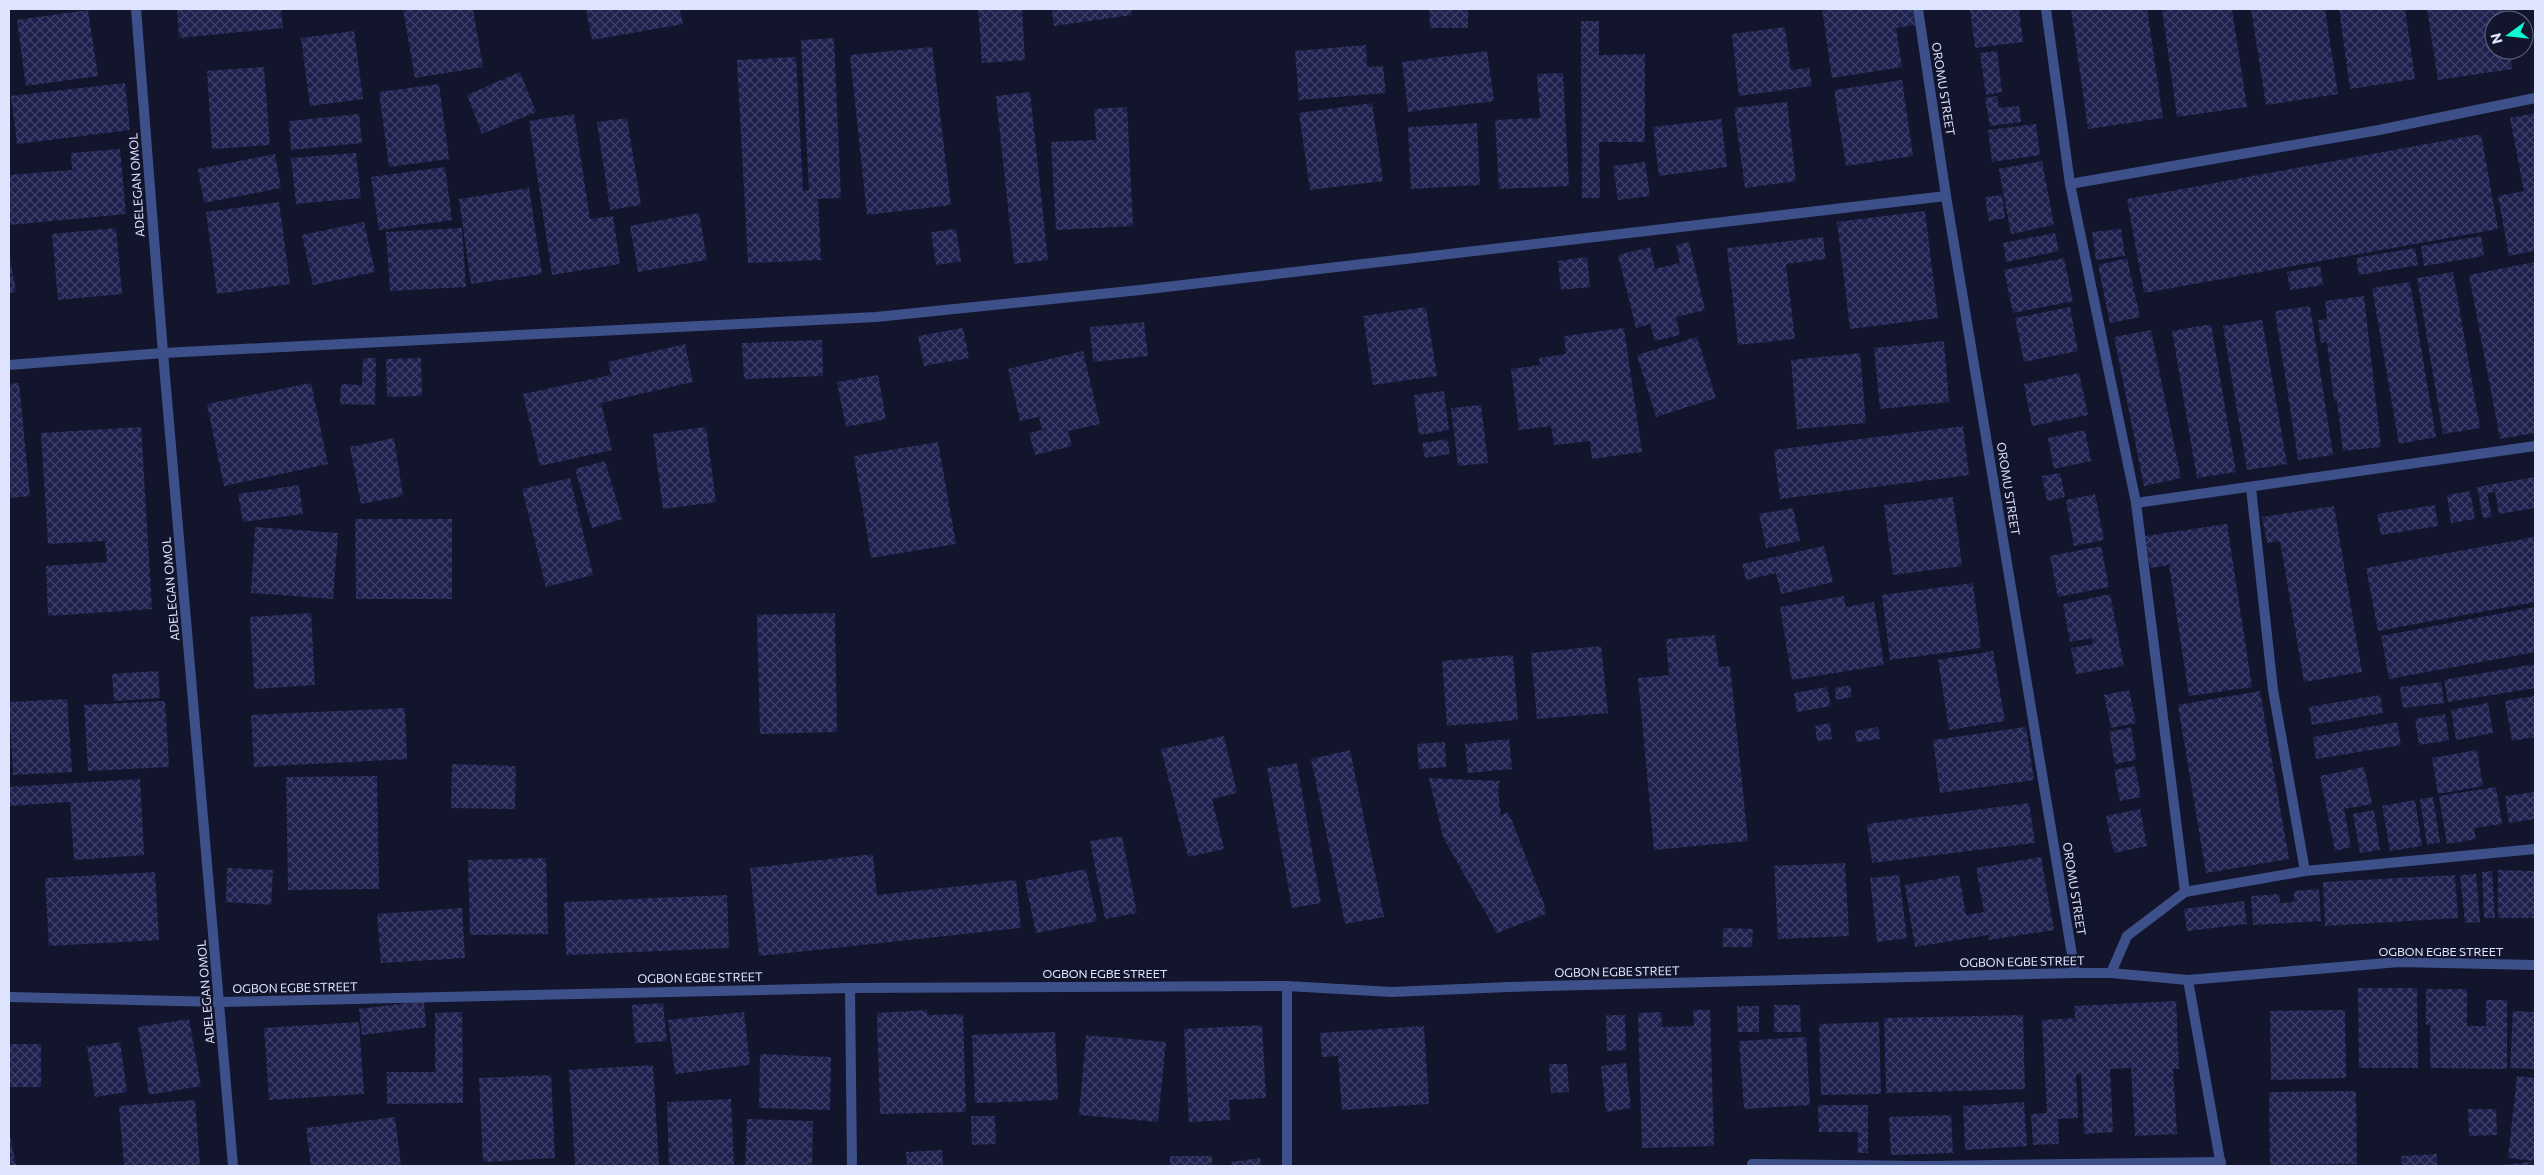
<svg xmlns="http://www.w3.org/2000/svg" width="2544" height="1175" font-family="Commissioner,sans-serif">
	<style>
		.building { fill: url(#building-cross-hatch) }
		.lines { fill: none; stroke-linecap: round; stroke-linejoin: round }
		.street { stroke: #3e508a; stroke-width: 10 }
		.labels { text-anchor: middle; stroke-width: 4.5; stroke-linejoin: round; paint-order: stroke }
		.street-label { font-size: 12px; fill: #dee3fe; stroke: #12152c }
	</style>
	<defs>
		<pattern id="building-cross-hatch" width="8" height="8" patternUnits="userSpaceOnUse" patternTransform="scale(1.25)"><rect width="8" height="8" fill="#1e214d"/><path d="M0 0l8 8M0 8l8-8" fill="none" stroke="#3e4168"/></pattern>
	</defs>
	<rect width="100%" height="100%" fill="#12152c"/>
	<g class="building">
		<polygon points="177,9 281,9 283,28 179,38"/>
		<polygon points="403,9 473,9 483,67 415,78"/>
		<polygon points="586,9 680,9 683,24 592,40"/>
		<polygon points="978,9 1022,9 1025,60 982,63"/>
		<polygon points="1052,9 1131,9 1132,15 1054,26"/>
		<polygon points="1429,9 1468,9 1468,28 1430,28"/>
		<polygon points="1822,9 1912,9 1915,25 1896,28 1902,67 1832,78"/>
		<polygon points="1970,9 2019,9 2023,42 1975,48"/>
		<polygon points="2071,9 2147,9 2163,118 2088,129"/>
		<polygon points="2162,9 2232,9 2247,107 2177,117"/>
		<polygon points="2251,9 2325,9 2338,94 2266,105"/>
		<polygon points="2339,9 2405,9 2415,79 2350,89"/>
		<polygon points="2427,9 2504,9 2505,20 2494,20 2494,50 2510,50 2512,69 2438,80"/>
		<polygon points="88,10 98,76 26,86 17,20"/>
		<polygon points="1581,21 1599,21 1599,55 1645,54 1645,142 1599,142 1600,198 1582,198"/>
		<polygon points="1785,27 1791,70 1809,68 1812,86 1739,96 1732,34"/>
		<polygon points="354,31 363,99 310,106 301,38"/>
		<polygon points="834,38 841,198 818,199 821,260 748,263 737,60 796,57 803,190 809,190 801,40"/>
		<polygon points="1366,45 1367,67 1383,66 1386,93 1299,100 1295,51"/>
		<polygon points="932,47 951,205 867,215 850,55"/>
		<polygon points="1487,51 1494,101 1408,112 1402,62"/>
		<polygon points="1997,51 2002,92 1986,95 1980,53"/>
		<polygon points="264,67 270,145 212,149 207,71"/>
		<polygon points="520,72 536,112 482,134 467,95"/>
		<polygon points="1563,73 1569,186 1499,189 1495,120 1540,118 1537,74"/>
		<polygon points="1902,80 1913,156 1846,166 1834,90"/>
		<polygon points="125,83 130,130 17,144 11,96"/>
		<polygon points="439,84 449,159 389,167 379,92"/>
		<polygon points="1030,92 1048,260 1014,264 996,96"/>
		<polygon points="1997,96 1999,108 2019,106 2021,122 1990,126 1985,98"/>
		<polygon points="1787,102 1796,181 1745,188 1734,108"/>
		<polygon points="1372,103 1383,181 1310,190 1299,113"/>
		<polygon points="1127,107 1133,226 1056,230 1051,142 1096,140 1094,109"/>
		<polygon points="2535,113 2535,257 2533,251 2509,256 2498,196 2524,191 2510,118"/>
		<polygon points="359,114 362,143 291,150 289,121"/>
		<polygon points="574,114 590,219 613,216 620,264 552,275 529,121"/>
		<polygon points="627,118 641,205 610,210 597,122"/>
		<polygon points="1721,119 1727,167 1659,176 1653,127"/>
		<polygon points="1477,123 1480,185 1411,189 1408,127"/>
		<polygon points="2036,124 2040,155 1992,162 1988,130"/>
		<polygon points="2481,134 2498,229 2144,293 2127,199"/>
		<polygon points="120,149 126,214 9,225 9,175 72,170 71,153"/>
		<polygon points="356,153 361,198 296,204 291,158"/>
		<polygon points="275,154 281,188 204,203 198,169"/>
		<polygon points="2042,161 2054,225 2011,234 1999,169"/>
		<polygon points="1645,162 1650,196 1618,200 1613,166"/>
		<polygon points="445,167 452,220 379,230 371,177"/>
		<polygon points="529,188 542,274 471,284 459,199"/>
		<polygon points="2002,195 2005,218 1989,221 1985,197"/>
		<polygon points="279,202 290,284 217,294 206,212"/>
		<polygon points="1925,211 1938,318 1850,329 1837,222"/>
		<polygon points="699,213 707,260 638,272 630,226"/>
		<polygon points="364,222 375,272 313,285 302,235"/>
		<polygon points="116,228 122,294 58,300 52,234"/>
		<polygon points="462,228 466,287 390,291 386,232"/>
		<polygon points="956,229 961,261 936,265 931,232"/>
		<polygon points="2121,229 2125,256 2096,260 2092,232"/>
		<polygon points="2055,233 2059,251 2006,262 2003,243"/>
		<polygon points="2481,236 2484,256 2424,266 2421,246"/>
		<polygon points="1823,237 1826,259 1786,264 1795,339 1738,345 1727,248"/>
		<polygon points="1689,242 1705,310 1676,317 1680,335 1655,341 1650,324 1636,328 1618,255 1650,247 1655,269 1680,263 1676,245"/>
		<polygon points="2415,248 2418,265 2359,275 2356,258"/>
		<polygon points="9,252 16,292 9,293"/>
		<polygon points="1587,257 1590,287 1561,290 1558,261"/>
		<polygon points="2064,258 2073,301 2013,313 2004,270"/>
		<polygon points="2127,258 2140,317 2110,323 2098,265"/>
		<polygon points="2535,262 2535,433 2500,439 2469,275"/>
		<polygon points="2320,266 2323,285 2290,290 2287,272"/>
		<polygon points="2453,272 2480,428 2443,434 2417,278"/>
		<polygon points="2410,282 2436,437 2399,444 2372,288"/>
		<polygon points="2364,296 2381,447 2343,451 2337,401 2334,401 2327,342 2321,343 2318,320 2327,319 2325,301"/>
		<polygon points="2310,306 2333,455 2298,460 2275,311"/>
		<polygon points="1426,307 1437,376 1373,385 1363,316"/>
		<polygon points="2070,307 2078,351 2024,362 2015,318"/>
		<polygon points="2262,320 2287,464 2247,470 2223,326"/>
		<polygon points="1144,322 1148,356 1093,362 1090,327"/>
		<polygon points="2211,324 2236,472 2197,478 2172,331"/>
		<polygon points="963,328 969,358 924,366 918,336"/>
		<polygon points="1624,328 1642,452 1592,459 1590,441 1554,445 1551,426 1519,430 1511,369 1540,365 1539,358 1566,354 1564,336"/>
		<polygon points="2151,330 2181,478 2144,486 2114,337"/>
		<polygon points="1697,337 1716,398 1656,417 1637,355"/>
		<polygon points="822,340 823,376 744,379 742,343"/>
		<polygon points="1944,341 1949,402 1880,409 1874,348"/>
		<polygon points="685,344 693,382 601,403 612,450 540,466 523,394 611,375 608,362"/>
		<polygon points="1083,351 1100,424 1068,431 1072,446 1035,455 1029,433 1042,430 1039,417 1020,421 1008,369"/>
		<polygon points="1860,353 1866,423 1797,429 1791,360"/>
		<polygon points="363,358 376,358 375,405 340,404 341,384 362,385"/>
		<polygon points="421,358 422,396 387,397 386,359"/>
		<polygon points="2079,373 2088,415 2032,426 2024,384"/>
		<polygon points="878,375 886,419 846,427 837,382"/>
		<polygon points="19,383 30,496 9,498 9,384"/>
		<polygon points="311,383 328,464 224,486 207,404"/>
		<polygon points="1444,391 1449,430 1419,435 1414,395"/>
		<polygon points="1481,405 1488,463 1458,466 1451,408"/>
		<polygon points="1963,426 1969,475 1780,499 1774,450"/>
		<polygon points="141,427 152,609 48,616 46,566 107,562 105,541 48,544 41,433"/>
		<polygon points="706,427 716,502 663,509 653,434"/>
		<polygon points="2085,430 2091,461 2054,469 2048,438"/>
		<polygon points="394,438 403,496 361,504 350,447"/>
		<polygon points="1447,439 1450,454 1425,458 1422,443"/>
		<polygon points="938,442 956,544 871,558 854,456"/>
		<polygon points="605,461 622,519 592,528 575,469"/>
		<polygon points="2060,473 2065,497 2047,501 2042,476"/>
		<polygon points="2535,477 2535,508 2499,514 2495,492 2487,493 2492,517 2483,518 2477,487"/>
		<polygon points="570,478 593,575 546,587 522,489"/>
		<polygon points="299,485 303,514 243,522 238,494"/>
		<polygon points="2470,491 2475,519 2451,523 2447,495"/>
		<polygon points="2095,494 2104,540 2074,546 2066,500"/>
		<polygon points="1953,497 1962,566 1893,575 1884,505"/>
		<polygon points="2435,505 2438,526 2381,535 2377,514"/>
		<polygon points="2334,506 2362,672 2304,682 2280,541 2267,543 2262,517"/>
		<polygon points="1793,508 1800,541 1766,548 1759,514"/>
		<polygon points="355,519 452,519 452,599 356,599"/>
		<polygon points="2227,524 2252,687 2189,696 2169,565 2150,568 2145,536"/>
		<polygon points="255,527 338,533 333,599 251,593"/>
		<polygon points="2535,537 2535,602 2378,631 2366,568"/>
		<polygon points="1824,546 1833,582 1781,594 1776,573 1746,580 1742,564"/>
		<polygon points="2101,546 2109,587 2058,597 2050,556"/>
		<polygon points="1973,583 1981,648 1890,660 1882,595"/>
		<polygon points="2110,594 2124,666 2076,674 2071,648 2093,644 2092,638 2070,642 2063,604"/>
		<polygon points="1844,596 1846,607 1874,602 1884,665 1792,680 1780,607"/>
		<polygon points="2535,607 2535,652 2389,679 2381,636"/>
		<polygon points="311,613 315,685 254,689 250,617"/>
		<polygon points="835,613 837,732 760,734 757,615"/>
		<polygon points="1715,635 1719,667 1730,666 1748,841 1654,850 1638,678 1669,675 1666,639"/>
		<polygon points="1601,646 1608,713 1537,719 1531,653"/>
		<polygon points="1993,651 2005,721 1949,730 1938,660"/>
		<polygon points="1513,655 1518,720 1447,726 1442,661"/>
		<polygon points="2535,664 2535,688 2448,702 2444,680"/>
		<polygon points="158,671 160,698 114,701 112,674"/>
		<polygon points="2441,682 2444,703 2403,708 2400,687"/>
		<polygon points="1850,685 1852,697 1836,700 1835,688"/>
		<polygon points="1827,687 1831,706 1797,712 1794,693"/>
		<polygon points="2129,690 2136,723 2111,728 2104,695"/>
		<polygon points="2260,691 2289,859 2206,873 2178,705"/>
		<polygon points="2380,695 2383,713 2312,725 2309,707"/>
		<polygon points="2535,696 2535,737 2512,741 2505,701"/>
		<polygon points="67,699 72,772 13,775 9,702"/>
		<polygon points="165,701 169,767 88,771 84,705"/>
		<polygon points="2488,703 2493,733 2456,740 2451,710"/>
		<polygon points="405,708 407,759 254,767 251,715"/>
		<polygon points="2445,714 2449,740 2419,745 2415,719"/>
		<polygon points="2397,722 2401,745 2316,759 2313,737"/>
		<polygon points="1830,723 1832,739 1817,741 1815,726"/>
		<polygon points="1878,727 1880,739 1856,742 1855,731"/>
		<polygon points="2026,727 2034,780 1940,793 1933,740"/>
		<polygon points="2131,727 2136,760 2115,764 2109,732"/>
		<polygon points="1224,736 1237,793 1212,799 1224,849 1188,857 1161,749"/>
		<polygon points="1509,739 1512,769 1468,773 1465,744"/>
		<polygon points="1445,742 1446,767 1419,769 1417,744"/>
		<polygon points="1350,750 1384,917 1345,924 1311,759"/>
		<polygon points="2477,750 2483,786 2438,794 2432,758"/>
		<polygon points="1297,763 1321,903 1292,908 1267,768"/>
		<polygon points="452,764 516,766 515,809 451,808"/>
		<polygon points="2135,766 2141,797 2120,801 2114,770"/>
		<polygon points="2364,767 2372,804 2344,809 2351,847 2335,851 2320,776"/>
		<polygon points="377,776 379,889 288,890 286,777"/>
		<polygon points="1429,778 1500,781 1498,791 1501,816 1507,812 1512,821 1544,904 1546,914 1497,933 1443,837"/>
		<polygon points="140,779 144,855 74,860 70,802 9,806 9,787"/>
		<polygon points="2496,787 2502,824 2474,828 2476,839 2447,844 2439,796"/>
		<polygon points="2535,792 2535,819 2509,823 2505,796"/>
		<polygon points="2433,797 2440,842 2427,845 2420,799"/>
		<polygon points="2415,800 2422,846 2390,851 2382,806"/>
		<polygon points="2029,803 2035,843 1872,863 1867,824"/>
		<polygon points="2140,809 2147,846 2114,853 2106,816"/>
		<polygon points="2374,810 2380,850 2360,853 2353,814"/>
		<polygon points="1122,836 1137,913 1105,919 1090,841"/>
		<polygon points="873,854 877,895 1016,880 1021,928 759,956 750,868"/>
		<polygon points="2041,857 2054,930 1989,940 1988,935 1915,947 1905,885 1959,875 1966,915 1984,912 1976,868"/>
		<polygon points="546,858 548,934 470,935 468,860"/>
		<polygon points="1845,863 1849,936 1778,939 1774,866"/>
		<polygon points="227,868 273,870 271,905 226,902"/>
		<polygon points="1086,869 1097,921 1036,933 1025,881"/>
		<polygon points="2498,870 2534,871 2535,918 2498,918"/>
		<polygon points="2492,871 2495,918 2484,918 2482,872"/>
		<polygon points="155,872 159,940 49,946 45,878"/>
		<polygon points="2476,874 2480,922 2465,923 2460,875"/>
		<polygon points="1899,875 1907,938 1877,942 1870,878"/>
		<polygon points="2455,875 2458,918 2325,926 2323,882"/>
		<polygon points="2319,889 2321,921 2253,925 2251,896 2279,894 2280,903 2294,902 2294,891"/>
		<polygon points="727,895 729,948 566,955 564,902"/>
		<polygon points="2244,901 2247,924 2187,931 2184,909"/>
		<polygon points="462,908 465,958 381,963 377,914"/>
		<polygon points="1723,928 1753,929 1752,947 1723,947"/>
		<polygon points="2358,988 2417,988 2418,1068 2359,1068"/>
		<polygon points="2426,989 2467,989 2467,1026 2486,1026 2486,1000 2507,1000 2507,1069 2430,1068 2430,1025 2426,1025"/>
		<polygon points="424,1001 426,1027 362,1035 359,1009"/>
		<polygon points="2176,1001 2179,1069 2173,1069 2177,1134 2135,1136 2131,1068 2110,1069 2113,1132 2084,1134 2081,1074 2076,1074 2078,1118 2058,1119 2059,1144 2033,1145 2031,1114 2047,1113 2042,1020 2075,1018 2074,1006"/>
		<polygon points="663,1003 667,1041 635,1043 632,1005"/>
		<polygon points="1774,1005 1800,1005 1801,1032 1774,1032"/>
		<polygon points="1737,1006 1759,1006 1759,1032 1738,1032"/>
		<polygon points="927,1010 927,1015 963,1014 966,1112 880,1114 877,1013"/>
		<polygon points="1693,1010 1710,1010 1714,1146 1642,1148 1638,1013 1661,1012 1662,1027 1694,1026"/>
		<polygon points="2345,1010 2346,1078 2271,1080 2270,1011"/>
		<polygon points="2513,1011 2535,1012 2535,1069 2510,1068"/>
		<polygon points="462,1012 463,1103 387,1104 387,1072 435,1072 435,1013"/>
		<polygon points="744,1012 750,1065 675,1074 668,1020"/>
		<polygon points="1606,1015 1625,1015 1626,1050 1607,1051"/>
		<polygon points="2023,1015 2025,1089 1886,1093 1884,1018"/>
		<polygon points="189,1019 201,1086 149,1095 138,1027"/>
		<polygon points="359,1022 364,1094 269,1100 264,1028"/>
		<polygon points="1879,1022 1881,1094 1821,1095 1819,1024"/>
		<polygon points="1262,1025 1266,1098 1229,1100 1230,1120 1189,1122 1184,1029"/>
		<polygon points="1424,1026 1429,1104 1342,1110 1338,1056 1322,1057 1320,1033"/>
		<polygon points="1055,1032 1058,1100 975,1103 972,1035"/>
		<polygon points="1086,1035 1166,1042 1158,1122 1079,1115"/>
		<polygon points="1806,1037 1810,1105 1744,1109 1739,1041"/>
		<polygon points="120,1042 127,1092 95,1097 87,1047"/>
		<rect x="9" y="1044" width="32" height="43"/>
		<polygon points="760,1054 831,1057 830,1110 759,1108"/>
		<polygon points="1626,1063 1631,1108 1606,1112 1601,1066"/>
		<polygon points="1549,1064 1567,1064 1569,1092 1551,1093"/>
		<polygon points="653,1065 659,1166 575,1166 569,1070"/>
		<polygon points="551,1075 555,1158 483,1162 479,1078"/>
		<polygon points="2517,1076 2535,1078 2535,1161 2508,1158"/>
		<polygon points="2356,1091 2357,1164 2270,1165 2269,1092"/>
		<polygon points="731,1099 734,1166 669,1166 667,1102"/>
		<polygon points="195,1100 200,1166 124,1166 119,1106"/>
		<polygon points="2024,1102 2027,1146 1965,1150 1963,1106"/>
		<polygon points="1818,1105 1868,1105 1868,1153 1858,1153 1858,1132 1819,1132"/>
		<polygon points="2468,1109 2496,1109 2497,1135 2469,1136"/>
		<polygon points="1951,1115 1953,1153 1891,1155 1889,1117"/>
		<polygon points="971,1116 995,1116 996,1144 972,1145"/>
		<polygon points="395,1117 401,1166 311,1166 306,1128"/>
		<polygon points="747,1119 813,1121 812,1166 745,1165"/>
		<polygon points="9,1135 10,1135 16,1166 9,1166"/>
		<polygon points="942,1150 943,1166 907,1166 906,1152"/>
		<polygon points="2437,1154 2437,1166 2402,1166 2401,1156"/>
		<rect x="1170" y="1156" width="42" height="10"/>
		<polygon points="1260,1158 1261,1166 1232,1166 1231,1162"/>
		<polygon points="2532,1162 2532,1166 2502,1166 2502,1165"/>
	</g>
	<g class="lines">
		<g class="street">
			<polyline points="136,9 163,353 233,1166"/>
			<polyline points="1918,9 1946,196 2075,973"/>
			<polyline points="2046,9 2070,184 2136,503 2185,892"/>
			<polyline points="2070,184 2379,130 2535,98"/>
			<polyline points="9,365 163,353 876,317 1140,290 1946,196"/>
			<polyline points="2251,488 2273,690 2305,871"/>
			<polyline points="2136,503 2535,446"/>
			<polyline points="2111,973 2127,936 2185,892 2305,871 2535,849"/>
			<polyline points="2188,980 2221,1166"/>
			<polyline points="1287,986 1287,1166"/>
			<polyline points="850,988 852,1166"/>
			<polyline points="9,997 220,1002 850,988 1287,986 1392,992 1508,987 2075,973 2111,973 2188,980 2399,962 2535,965"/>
			<polyline points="1752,1164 1925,1166 2221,1162"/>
		</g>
	</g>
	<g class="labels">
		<g class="street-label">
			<text transform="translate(1943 89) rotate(81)" y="4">OROMU STREET</text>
			<text transform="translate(137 185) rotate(-94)" y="4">ADELEGAN OMOL</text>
			<text transform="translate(2008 489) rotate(81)" y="4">OROMU STREET</text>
			<text transform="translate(171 589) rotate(-95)" y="4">ADELEGAN OMOL</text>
			<text transform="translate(2074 889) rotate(81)" y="4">OROMU STREET</text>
			<text x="2441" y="956">OGBON EGBE STREET</text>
			<text transform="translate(2022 962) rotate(-1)" y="4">OGBON EGBE STREET</text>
			<text transform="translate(1617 972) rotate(-1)" y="4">OGBON EGBE STREET</text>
			<text x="1105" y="978">OGBON EGBE STREET</text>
			<text transform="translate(700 978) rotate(-1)" y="4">OGBON EGBE STREET</text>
			<text transform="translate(295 988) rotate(-1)" y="4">OGBON EGBE STREET</text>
			<text transform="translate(206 992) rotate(-95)" y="4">ADELEGAN OMOL</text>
		</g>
	</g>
	<rect width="2544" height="1175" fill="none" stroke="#dee3fe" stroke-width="20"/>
	<g transform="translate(2509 35) rotate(255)"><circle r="24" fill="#12152c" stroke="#646780"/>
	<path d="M0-4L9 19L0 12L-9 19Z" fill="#0efad3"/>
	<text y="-8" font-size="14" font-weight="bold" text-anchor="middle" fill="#dee3fe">N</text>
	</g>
</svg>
